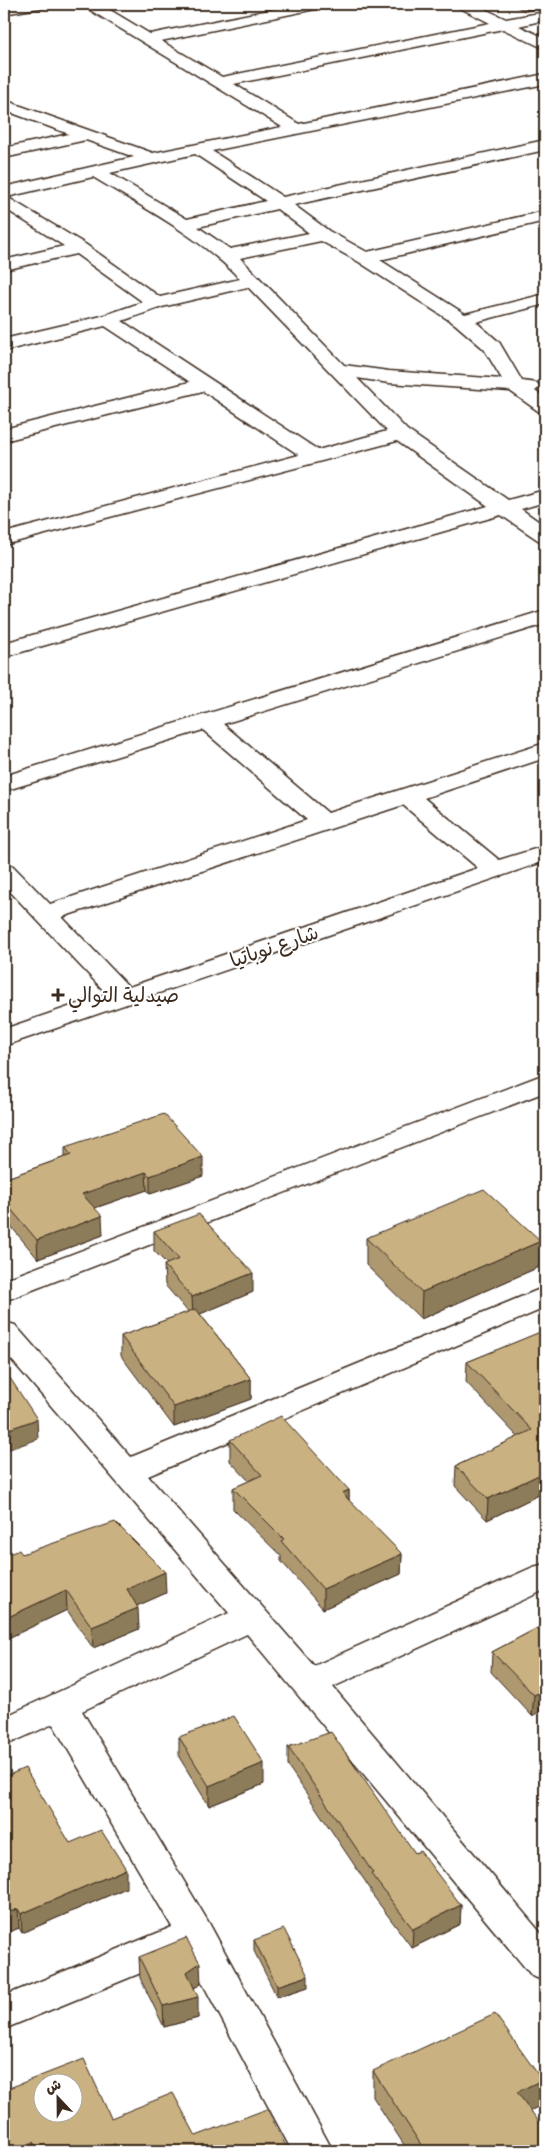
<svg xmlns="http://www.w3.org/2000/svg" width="549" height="2155" font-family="Caveat,'Playpen Sans Arabic',sans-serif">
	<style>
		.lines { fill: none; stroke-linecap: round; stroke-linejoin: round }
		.minor-casing { stroke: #3b2a1e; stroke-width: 3 }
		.minor { fill: #fff; fill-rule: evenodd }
		.wall { fill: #ad986f; stroke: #3b2a1e }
		.shaded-wall { fill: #8d7c5a; stroke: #3b2a1e }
		.building { fill: #c9b181; stroke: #3b2a1e; fill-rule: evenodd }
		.poi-dot { fill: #3b2a1e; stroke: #fff; stroke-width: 2 }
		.labels { text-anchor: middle; stroke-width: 4; stroke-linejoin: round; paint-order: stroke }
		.street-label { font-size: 20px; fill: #3b2a1e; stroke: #fff }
		.poi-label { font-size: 20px; fill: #3b2a1e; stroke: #fff; text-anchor: start }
	</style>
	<rect width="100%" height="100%" fill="#fff"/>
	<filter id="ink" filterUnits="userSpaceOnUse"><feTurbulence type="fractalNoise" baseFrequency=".02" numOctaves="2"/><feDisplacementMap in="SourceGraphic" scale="10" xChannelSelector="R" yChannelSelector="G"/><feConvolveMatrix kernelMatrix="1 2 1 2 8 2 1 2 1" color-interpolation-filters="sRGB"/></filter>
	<g filter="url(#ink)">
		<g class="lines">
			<g class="minor-casing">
				<g id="minor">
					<polygon points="15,4 46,4 44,7 39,8 4,14 4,6"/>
					<path d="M83,4H100L150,34L299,4H327L325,7L320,8L161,41L222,77L490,23L458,7L456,4H474L506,19L545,12V20L519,26L545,38V49L503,29L234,84L299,124L545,74V84L212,151L283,197L545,140V150L294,205L329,231L367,252L545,211V221L380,260L465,314L545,294V304L476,322L499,342L522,381L537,383L540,387L535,391L545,398V413L538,411L510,391L389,383L357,378L407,430L508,500L545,490V502L521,509L545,526V542L538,540L501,515L4,657V643L488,506L397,441L4,545V533L299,455L203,391L4,441V429L190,382L105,326L4,351V339L102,316L143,302L76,254L4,270V260L64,246L4,208V187L134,157L86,140L4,158V148L69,134L4,110V100L153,153L282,127L85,7ZM195,154L266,201L187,219L110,173ZM93,177C144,208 199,236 240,279L160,297L85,244L7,197ZM277,209L309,233L230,249L198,227ZM321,241L359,262L455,324L484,349L502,379L389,371L344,365L240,258ZM248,287L387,431L318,450L122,321L162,307Z"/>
					<path d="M545,610V624L223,724L328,813L545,743V758L424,798L499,860L545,846V861L4,1046V1029L107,994L4,885V864L13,866L50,904L307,820L203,730L4,791V776ZM403,805L478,868L129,987L62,917Z"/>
					<polygon points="545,1074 545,1092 4,1301 4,1280"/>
					<polygon points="545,1287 545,1308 148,1476 314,1666 533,1567 545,1564 545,1590 333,1687 545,1938 545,1981 532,1976 247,1634 82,1711 209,1923 333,2151 292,2151 187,1954 4,2029 4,1996 172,1927 53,1724 4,1746 4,1717 229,1613 4,1351 4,1322 15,1325 131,1457"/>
				</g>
			</g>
			<use href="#minor" class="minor"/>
		</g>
		<g class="wall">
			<polygon points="510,4 545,4 545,7 526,11"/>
			<polygon points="65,1147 203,1176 150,1194 147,1190 95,1208 103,1235 38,1259 4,1218 4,1179 65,1157"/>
			<polygon points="154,1231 253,1292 200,1314 251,1379 251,1399 174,1427 121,1356 121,1336 188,1312 165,1285 164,1265 167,1264 154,1251"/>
			<polygon points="366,1238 539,1267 421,1319 366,1265"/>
			<polygon points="545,1322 545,1492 487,1520 455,1486 456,1466 518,1437 466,1382 467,1362 539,1333 540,1324"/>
			<polygon points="230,1440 349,1490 349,1501 402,1554 401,1574 323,1609 281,1561 281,1556 233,1509 233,1488 249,1481 230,1461"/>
			<polygon points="22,1554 166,1593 136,1606 139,1629 93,1648 67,1610 4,1640 4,1556"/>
			<polygon points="545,1624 532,1716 491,1672 492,1652"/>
			<polygon points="179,1737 264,1784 209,1806 179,1757"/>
			<polygon points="288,1747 415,1853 461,1905 460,1924 412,1948 371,1893 371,1890 288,1766"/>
			<polygon points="4,1777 70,1843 126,1888 22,1933 19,1928 4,1934"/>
			<polygon points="254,1940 308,1987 277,1997 254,1951"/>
			<polygon points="139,1957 201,1984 194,1988 198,2018 164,2027 140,1978"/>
			<polygon points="373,2071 542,2080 540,2106 531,2110 545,2151 408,2151 373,2097"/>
			<polygon points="111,2118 196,2136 288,2151 4,2151"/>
		</g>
		<g class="shaded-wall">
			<polygon points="526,4 545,4 545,7 526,11"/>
			<polygon points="203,1157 203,1176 150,1194 150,1176"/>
			<polygon points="146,1172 147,1190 83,1212 82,1194"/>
			<polygon points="102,1216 103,1235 38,1259 37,1240"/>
			<polygon points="541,1241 539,1267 421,1319 422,1292"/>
			<polygon points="253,1273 253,1292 193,1317 192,1297"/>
			<polygon points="251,1379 251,1399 174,1427 174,1407"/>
			<polygon points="37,1419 38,1439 4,1451 4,1431"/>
			<polygon points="545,1472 545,1492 487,1520 488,1499"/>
			<polygon points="349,1490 349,1510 342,1493"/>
			<polygon points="402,1554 401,1574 323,1609 323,1589"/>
			<polygon points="165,1572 166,1593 128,1610 127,1589"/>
			<polygon points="66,1590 67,1610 4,1640 4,1619"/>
			<polygon points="138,1608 139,1629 93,1648 92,1627"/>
			<polygon points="545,1690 545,1709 532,1716 534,1695"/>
			<polygon points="264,1763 264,1784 209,1806 209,1786"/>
			<polygon points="126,1869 126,1888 22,1933 21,1914"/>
			<polygon points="461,1905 460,1924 412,1948 413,1929"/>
			<polygon points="18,1909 19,1928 4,1934 4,1914"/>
			<polygon points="200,1963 201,1984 187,1992 187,1972"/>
			<polygon points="308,1976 308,1987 277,1997 277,1986"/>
			<polygon points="198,1997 198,2018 164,2027 163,2006"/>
			<polygon points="542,2080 540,2106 515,2118 517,2092"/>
			<polygon points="34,2142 35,2151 10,2151"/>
			<polygon points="115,2144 115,2151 95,2151"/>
		</g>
		<g class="building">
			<polygon points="164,1114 203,1157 150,1176 146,1172 82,1194 102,1216 37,1240 4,1201 4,1179 71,1155 65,1147"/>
			<polygon points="484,1189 541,1241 422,1292 366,1238"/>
			<polygon points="199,1214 253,1273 192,1297 164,1265 179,1259 154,1231"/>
			<polygon points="196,1309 251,1379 174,1407 121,1336"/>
			<polygon points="545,1322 545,1329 540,1324"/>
			<polygon points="545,1330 545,1472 488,1499 456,1466 532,1430 467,1362"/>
			<polygon points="10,1378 37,1419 4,1431 4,1380"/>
			<polygon points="281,1416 349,1490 342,1493 402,1554 323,1589 281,1541 284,1539 233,1488 262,1475 230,1440"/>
			<polygon points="115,1522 165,1572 127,1589 138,1608 92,1627 66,1590 4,1619 4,1556 19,1550 22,1554"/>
			<polygon points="545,1624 545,1690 534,1695 492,1652"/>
			<polygon points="234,1716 264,1763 209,1786 179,1737"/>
			<polygon points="331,1732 415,1853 420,1851 461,1905 413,1929 371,1874 373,1873 288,1747"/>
			<polygon points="25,1768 70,1843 101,1830 126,1869 21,1914 18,1909 4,1914 4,1889 6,1888 4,1884 4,1871 9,1868 4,1859 4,1777"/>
			<polygon points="284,1929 308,1976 277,1986 254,1940"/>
			<polygon points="186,1938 200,1963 187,1972 198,1997 163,2006 139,1957"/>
			<polygon points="495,2014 542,2080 517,2092 545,2130 545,2151 425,2151 373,2071"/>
			<path d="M84,2059L111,2118L173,2093L196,2136L267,2109L288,2150L284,2151H119L115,2144L95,2151H39L34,2142L10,2151H4V2090ZM42,2082H72V2112H42Z"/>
		</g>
	</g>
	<path class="poi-dot" d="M55.5 987.5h5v5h5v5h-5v5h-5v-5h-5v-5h5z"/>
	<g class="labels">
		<g class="street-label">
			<text transform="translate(274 946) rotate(-19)" y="7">شارع نوباتيا</text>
		</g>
		<g class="poi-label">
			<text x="68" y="1002">صيدلية التوالي</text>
		</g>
	</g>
	<rect width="549" height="2155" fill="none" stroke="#fff" stroke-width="20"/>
	<rect x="10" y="10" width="529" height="2135" fill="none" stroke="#3b2a1e" stroke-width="2" filter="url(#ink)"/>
	<g transform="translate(58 2098) rotate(338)"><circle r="24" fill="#ffffff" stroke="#b1aaa5"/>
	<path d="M0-4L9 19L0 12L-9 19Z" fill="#3b2a1e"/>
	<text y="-8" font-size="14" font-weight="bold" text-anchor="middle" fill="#3b2a1e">ش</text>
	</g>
</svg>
